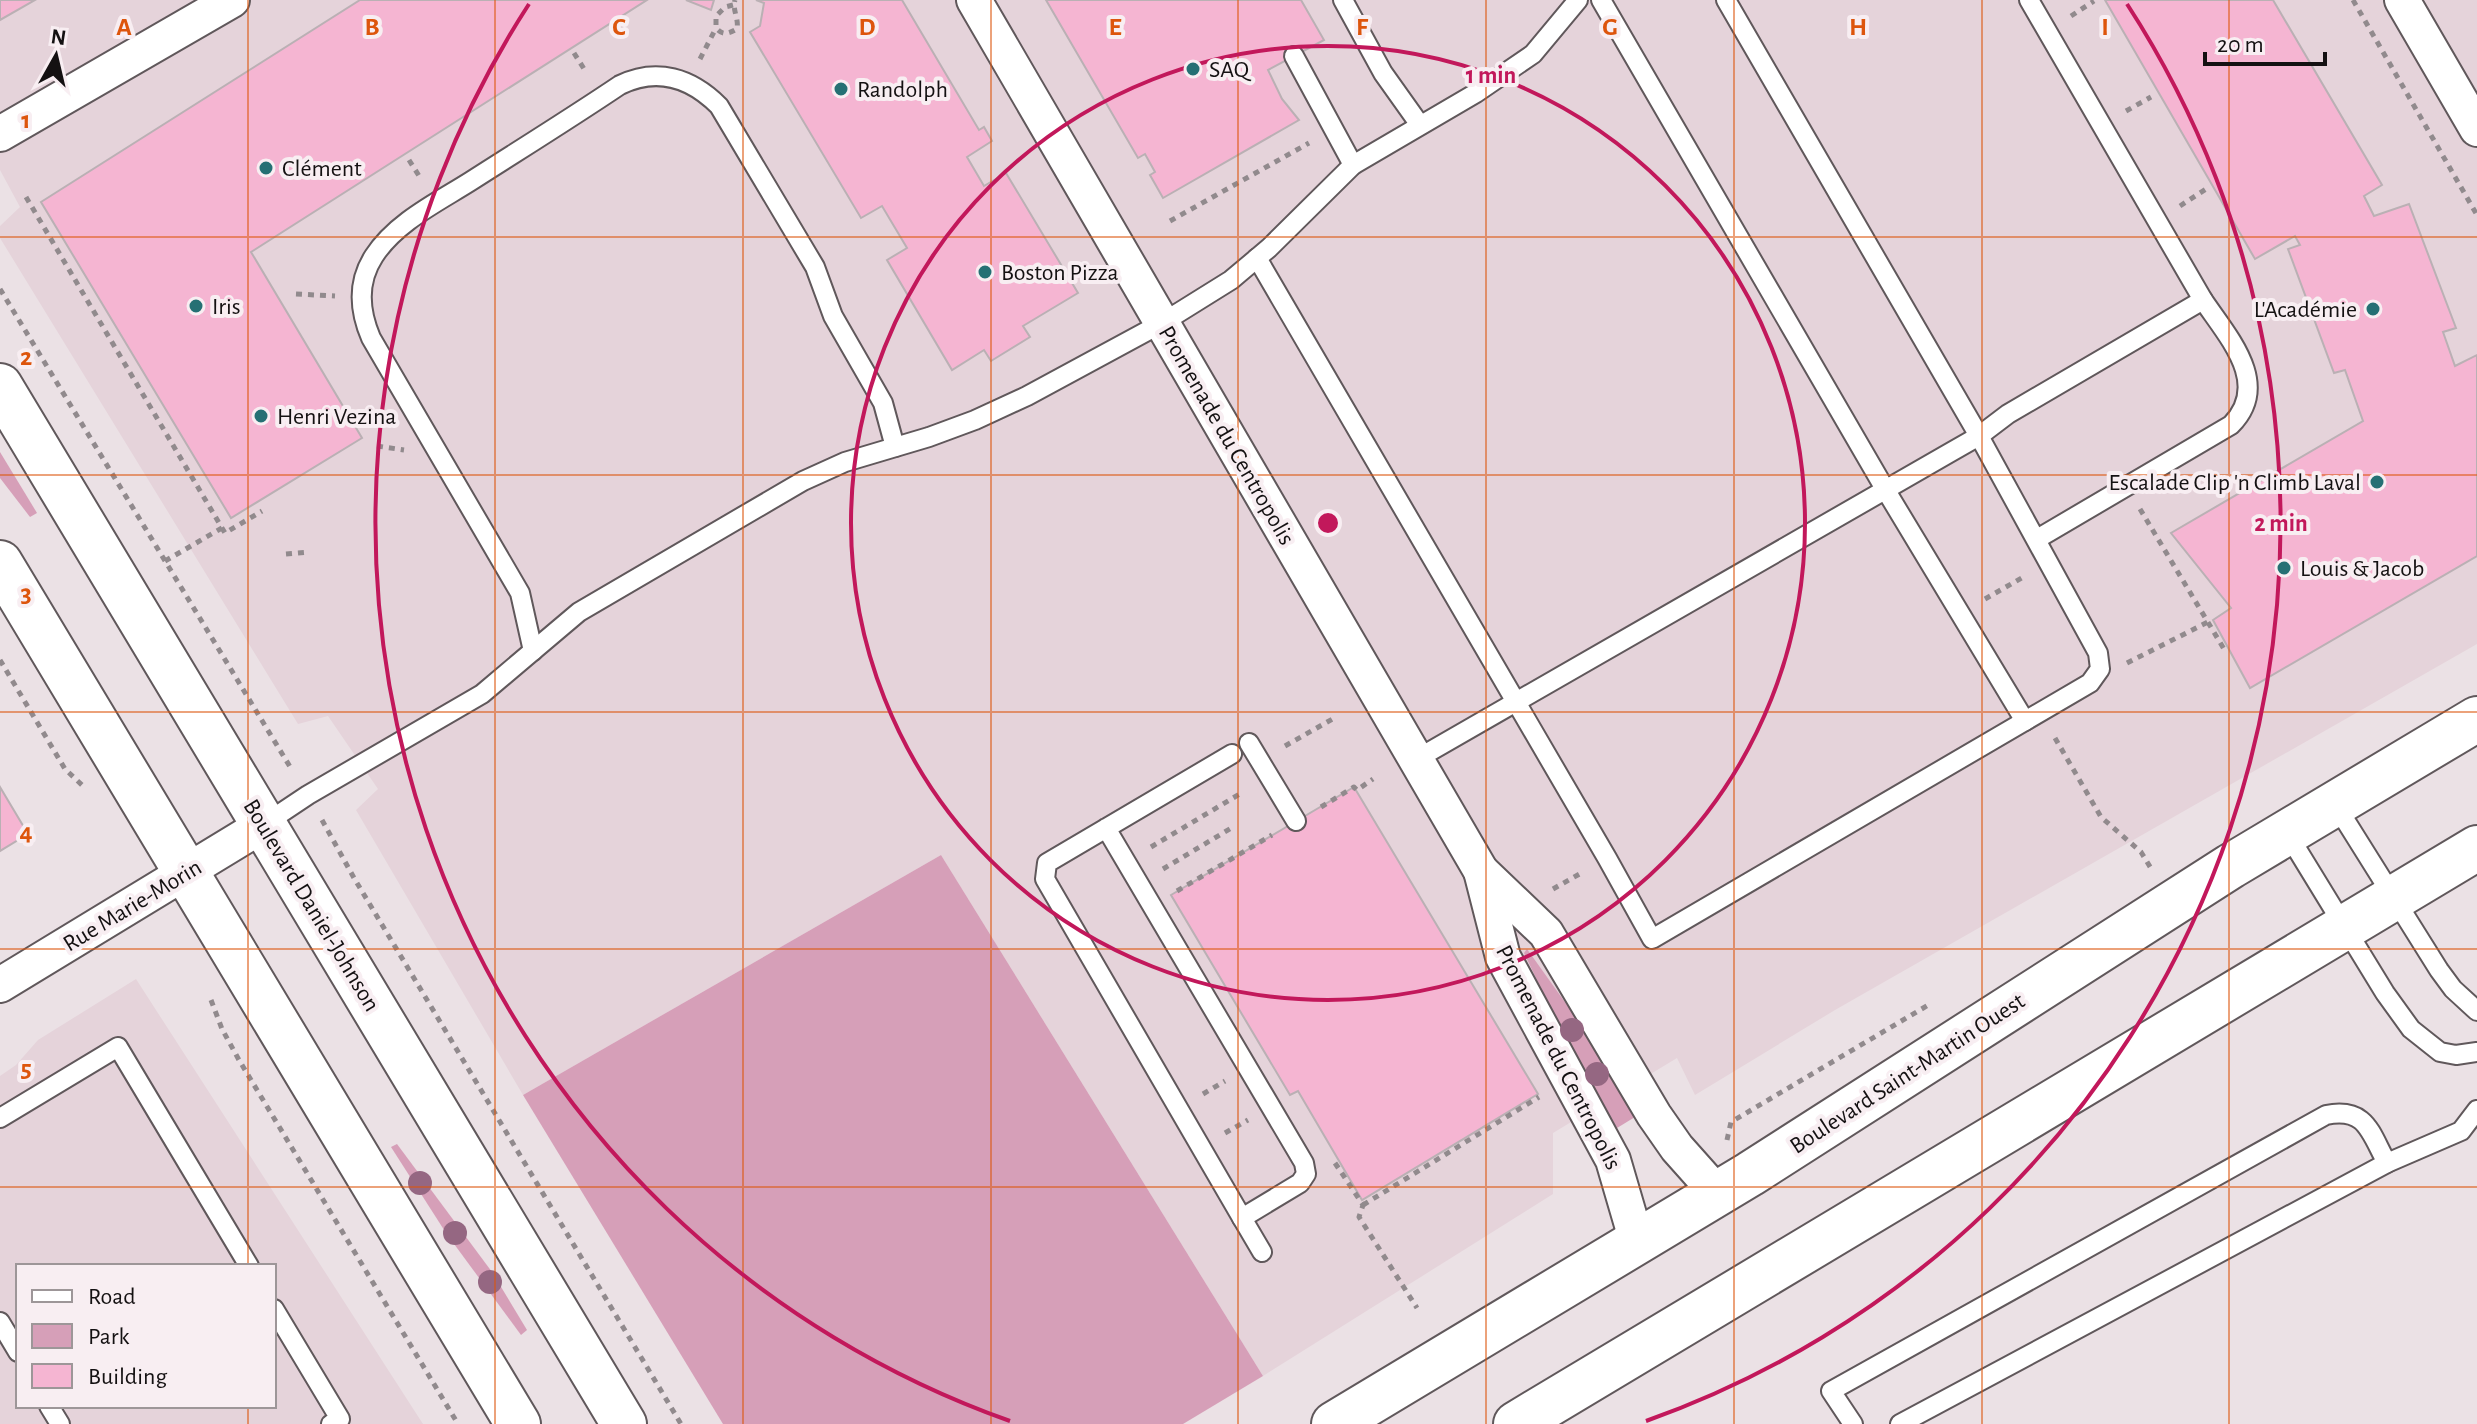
<svg xmlns="http://www.w3.org/2000/svg" width="2477" height="1424" font-family="'Alegreya Sans',sans-serif">
	<style>
		.built { fill: #e5d3da; fill-rule: evenodd }
		.green { fill: #d69fb8 }
		.building { fill: #f5b5d2; stroke: #bab0b4; stroke-width: 2 }
		.lines { fill: none; stroke-linecap: round; stroke-linejoin: round }
		.service-casing { stroke: #60585b; stroke-width: 22 }
		.minor-casing { stroke: #60585b; stroke-width: 38 }
		.tertiary-casing { stroke: #60585b; stroke-width: 48 }
		.secondary-casing { stroke: #60585b; stroke-width: 48 }
		.path { stroke: #918a8d; stroke-width: 5; stroke-dasharray: 6 6; stroke-linecap: butt }
		.service { stroke: #fff; stroke-width: 18 }
		.minor { stroke: #fff; stroke-width: 34 }
		.tertiary { stroke: #fff; stroke-width: 44 }
		.secondary { stroke: #fff; stroke-width: 44 }
		.tree { fill: #956782 }
		.grid { fill: none; stroke: #dd550c; stroke-width: 2; stroke-opacity: 0.55 }
		.ring { fill: none; stroke: #c2185b; stroke-width: 4 }
		.poi-dot { fill: #257074; stroke: #f8eef2; stroke-width: 3 }
		.labels { text-anchor: middle; stroke-width: 8; stroke-linejoin: round; paint-order: stroke }
		.poi-label { font-size: 24px; fill: #141112; stroke: #f8eef2; text-anchor: start }
		.street-label { font-size: 24px; fill: #141112; stroke: #f8eef2 }
		.grid-label { font-size: 26px; text-anchor: middle; font-weight: bold; fill: #dd550c; stroke: #f8eef2; stroke-width: 8; stroke-linejoin: round; paint-order: stroke }
		.centre { fill: #c2185b; stroke: #f8eef2; stroke-width: 4 }
		.ring-label { font-size: 24px; text-anchor: middle; font-weight: bold; fill: #c2185b; stroke: #f8eef2; stroke-width: 8; stroke-linejoin: round; paint-order: stroke }
	</style>
	<rect width="100%" height="100%" fill="#ebe1e5"/>
	<g class="built">
		<polygon points="0,0 2477,0 2477,644 1835,1010 1695,1095 1677,1058 1553,1133 1553,1194 1263,1376 941,855 523,1095 356,810 378,789 328,716 298,724 0,238 0,226 20,207 0,170"/>
		<path d="M136,979L423,1424H0V1076L16,1065L38,1040ZM18,1266H274V1406H18Z"/>
	</g>
	<g class="green">
		<polygon points="0,452 37,513 30,517 0,478"/>
		<polygon points="941,855 1263,1376 1183,1424 723,1424 523,1095"/>
		<polygon points="1527,949 1577,1019 1635,1117 1617,1128 1571,1051 1524,953"/>
		<polygon points="397,1144 492,1272 527,1330 521,1335 446,1233 391,1147"/>
	</g>
	<g class="building">
		<polygon points="0,0 35,0 0,20"/>
		<polygon points="360,0 647,0 251,252 362,438 231,518 41,202"/>
		<polygon points="686,0 714,0 711,10"/>
		<polygon points="756,0 902,0 979,130 984,127 992,141 967,157 984,186 1006,173 1078,293 1023,326 1030,337 991,361 984,350 952,370 887,260 907,248 882,206 861,218 750,32 760,26 764,3"/>
		<polygon points="1046,0 1301,0 1324,40 1268,70 1282,99 1299,120 1163,198 1150,175 1155,172 1145,154 1138,158"/>
		<polygon points="2105,0 2273,0 2382,185 2364,196 2374,216 2409,204 2456,328 2443,332 2455,366 2477,355 2477,556 2250,688 2213,620 2231,608 2171,533 2363,421 2345,370 2334,373 2288,249 2300,245 2295,236 2255,259"/>
		<polygon points="0,787 28,834 0,851"/>
		<polygon points="1354,787 1538,1094 1362,1200 1298,1091 1290,1095 1171,895"/>
	</g>
	<g class="lines">
		<g class="service-casing">
			<g id="service">
				<polyline points="1343,0 1383,73 1420,125"/>
				<polyline points="1601,0 1885,489 2025,721 2090,683 2100,669 2098,653 1979,436 1726,0"/>
				<path d="M2029,0L2203,300C2228,337 2272,384 2231,425L2037,539"/>
				<polyline points="1294,56 1353,165"/>
				<polyline points="1257,258 1607,858 1652,939 2025,721"/>
				<path d="M533,651L520,593L371,338C359,310 357,282 374,256C396,222 438,202 471,181C521,149 571,118 620,85C657,67 691,78 719,106L815,267L833,316L883,403L895,447"/>
				<polyline points="1249,743 1296,821"/>
				<polyline points="1415,760 1951,452 1979,436 2008,414 2203,300"/>
				<polyline points="2335,804 2439,970 2453,989 2477,1011"/>
				<polyline points="263,825 308,795 482,694 579,612 803,481 845,462 929,437 975,420 1027,396 1162,323 1231,280 1269,248 1353,165 1476,93 1533,54 1578,0"/>
				<polyline points="1106,828 1304,1163 1306,1174 1300,1183 1242,1218 1045,879 1047,863 1232,754"/>
				<polyline points="2287,833 2385,993 2411,1029 2440,1052 2456,1055 2477,1052"/>
				<polyline points="0,1118 118,1047 249,1266"/>
				<polyline points="1242,1218 1262,1252"/>
				<polyline points="274,1309 340,1419 331,1424"/>
				<polyline points="0,1322 18,1352"/>
				<polyline points="49,1406 60,1424"/>
				<path d="M1853,1424L1831,1391L2326,1115C2367,1107 2370,1133 2387,1163"/>
				<polyline points="1900,1424 2387,1163 2461,1131 2477,1110"/>
			</g>
		</g>
		<g class="minor-casing">
			<g id="minor">
				<polyline points="974,0 1481,871 1546,933 1654,1115 1677,1148 1718,1194"/>
				<polyline points="2402,0 2477,129"/>
				<polyline points="0,134 232,0"/>
				<polyline points="1481,871 1503,957 1613,1160 1637,1242"/>
				<polyline points="0,985 263,825"/>
			</g>
		</g>
		<g class="tertiary-casing">
			<g id="tertiary">
				<polyline points="0,386 624,1424"/>
				<polyline points="0,563 518,1424"/>
			</g>
		</g>
		<g class="secondary-casing">
			<g id="secondary">
				<polyline points="1334,1424 1750,1174 2231,866 2477,719"/>
				<polyline points="1516,1424 2477,848"/>
			</g>
		</g>
		<g class="path">
			<polyline points="2353,0 2477,215"/>
			<path d="M733,5L725,7L716,16V28C723,36 728,34 737,29C739,18 732,10 735,0"/>
			<polyline points="2071,16 2094,1"/>
			<polyline points="574,53 586,72"/>
			<polyline points="700,59 716,28"/>
			<polyline points="2126,111 2151,97"/>
			<polyline points="409,160 421,179"/>
			<polyline points="26,197 225,533 262,511"/>
			<polyline points="2180,206 2206,189"/>
			<polyline points="1170,221 1309,143"/>
			<polyline points="0,289 292,770"/>
			<polyline points="296,294 335,296"/>
			<polyline points="377,446 404,450"/>
			<polyline points="2140,509 2224,649"/>
			<polyline points="286,554 309,552"/>
			<polyline points="165,561 222,528"/>
			<polyline points="1985,599 2025,576"/>
			<polyline points="0,660 65,769 83,786"/>
			<polyline points="2127,663 2208,622"/>
			<polyline points="2055,738 2101,817 2141,852 2152,870"/>
			<polyline points="1285,746 1336,717"/>
			<polyline points="1321,807 1354,787 1357,790 1373,779"/>
			<polyline points="322,820 354,878 681,1424"/>
			<polyline points="1151,847 1243,792"/>
			<polyline points="1163,869 1233,827"/>
			<polyline points="1553,889 1583,872"/>
			<polyline points="1177,891 1272,835"/>
			<polyline points="211,1000 222,1029 239,1060 458,1424"/>
			<polyline points="1203,1094 1225,1081"/>
			<polyline points="1225,1133 1248,1120"/>
			<polyline points="1727,1140 1731,1122 1930,1004"/>
			<polyline points="1335,1163 1363,1205 1359,1217 1417,1308"/>
			<polyline points="1363,1205 1539,1097"/>
		</g>
		<use href="#service" class="service"/>
		<use href="#minor" class="minor"/>
		<use href="#tertiary" class="tertiary"/>
		<use href="#secondary" class="secondary"/>
	</g>
	<g class="tree">
		<circle cx="1572" cy="1030" r="12"/>
		<circle cx="1597" cy="1074" r="12"/>
		<circle cx="420" cy="1183" r="12"/>
		<circle cx="455" cy="1233" r="12"/>
		<circle cx="490" cy="1282" r="12"/>
	</g>
	<path class="grid" d="M248,0V1266M495,0V1424M743,0V1424M991,0V1424M1238,0V1424M1486,0V1424M1734,0V1424M1982,0V1424M2229,0V1424M0,237H2477M0,475H2477M0,712H2477M0,949H2477M0,1187H2477M248,1406V1424"/>
	<g class="ring">
		<circle cx="1328" cy="523" r="477"/>
		<path d="M1010 1421A953 953 0 0 1 529 4M2127 4A953 953 0 0 1 1646 1421"/>
	</g>
	<g class="poi-dot">
		<circle cx="1193" cy="69" r="8"/>
		<circle cx="841" cy="89" r="8"/>
		<circle cx="266" cy="168" r="8"/>
		<circle cx="985" cy="272" r="8"/>
		<circle cx="196" cy="306" r="8"/>
		<circle cx="2373" cy="309" r="8"/>
		<circle cx="261" cy="416" r="8"/>
		<circle cx="2377" cy="482" r="8"/>
		<circle cx="2284" cy="568" r="8"/>
	</g>
	<g class="labels">
		<g class="poi-label">
			<text x="1209" y="77">SAQ</text>
			<text x="857" y="97">Randolph</text>
			<text x="282" y="176">Clément</text>
			<text x="1001" y="280">Boston Pizza</text>
			<text x="212" y="314">Iris</text>
			<text x="2357" y="317" text-anchor="end">L'Académie</text>
			<text x="277" y="424">Henri Vezina</text>
			<text x="2361" y="490" text-anchor="end">Escalade Clip 'n Climb Laval</text>
			<text x="2300" y="576">Louis &amp; Jacob</text>
		</g>
		<g class="street-label">
			<text transform="translate(1227 435) rotate(60)" y="8">Promenade du Centropolis</text>
			<text transform="translate(132 905) rotate(-31)" y="8">Rue Marie-Morin</text>
			<text transform="translate(312 905) rotate(59)" y="8">Boulevard Daniel-Johnson</text>
			<text transform="translate(1559 1057) rotate(63)" y="8">Promenade du Centropolis</text>
			<text transform="translate(1907 1073) rotate(-33)" y="8">Boulevard Saint-Martin Ouest</text>
		</g>
	</g>
	<g class="grid-label">
		<text x="124" y="35">A</text>
		<text x="372" y="35">B</text>
		<text x="619" y="35">C</text>
		<text x="867" y="35">D</text>
		<text x="1115" y="35">E</text>
		<text x="1362" y="35">F</text>
		<text x="1610" y="35">G</text>
		<text x="1858" y="35">H</text>
		<text x="2105" y="35">I</text>
		<text x="26" y="128">1</text>
		<text x="26" y="365">2</text>
		<text x="26" y="602">3</text>
		<text x="26" y="840">4</text>
		<text x="26" y="1077">5</text>
	</g>
	<circle cx="1328" cy="523" r="12" class="centre"/>
	<g class="ring-label">
		<text x="1491" y="83">1 min</text>
		<text x="2281" y="531">2 min</text>
	</g>
	<rect x="16" y="1264" width="260" height="144" fill="#f8eef2" stroke="#9d9698" stroke-width="2"/>
	<rect x="32" y="1290" width="40" height="12" fill="#ffffff" stroke="#9d9698" stroke-width="2"/>
	<text x="88" y="1304" font-size="24" fill="#141112">Road</text>
	<rect x="32" y="1324" width="40" height="24" fill="#d69fb8" stroke="#9d9698" stroke-width="2"/>
	<text x="88" y="1344" font-size="24" fill="#141112">Park</text>
	<rect x="32" y="1364" width="40" height="24" fill="#f5b5d2" stroke="#9d9698" stroke-width="2"/>
	<text x="88" y="1384" font-size="24" fill="#141112">Building</text>
	<g transform="translate(56 56) rotate(8)" stroke="#f8eef2" stroke-width="6" paint-order="stroke">
	<path d="M0-6L14 30L0 20L-14 30Z" fill="#141112"/>
	<text y="-12" font-size="22" font-weight="bold" text-anchor="middle" fill="#141112">N</text>
	</g>
	<path d="M2205 52v12h120v-12" fill="none" stroke="#141112" stroke-width="4"/>
	<text x="2217" y="52" font-size="24" fill="#141112" stroke="#f8eef2" stroke-width="6" paint-order="stroke">20 m</text>
</svg>
